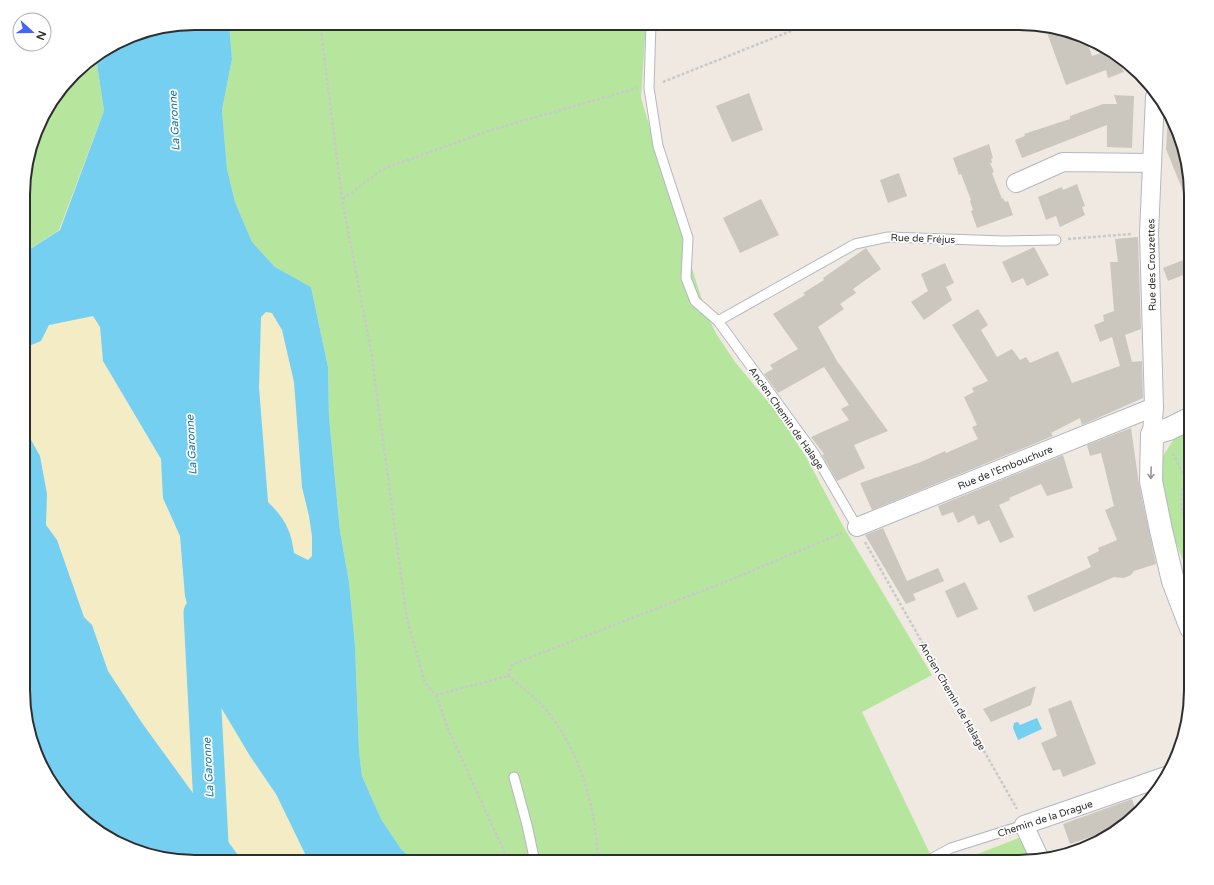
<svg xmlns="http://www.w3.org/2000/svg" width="1214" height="885" font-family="'Varela Round',sans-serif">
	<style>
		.green { fill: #b6e59e }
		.sand { fill: #f3ecc5 }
		.water { fill: #75cff0; fill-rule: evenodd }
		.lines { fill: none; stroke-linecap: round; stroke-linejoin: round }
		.river { stroke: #75cff0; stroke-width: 33 }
		.building { fill: #cbc7bf }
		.lane-casing { stroke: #b4b7c1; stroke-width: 11 }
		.street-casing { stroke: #b4b7c1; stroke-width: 20 }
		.secondary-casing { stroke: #b4b7c1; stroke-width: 24 }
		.path { stroke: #c9c9c9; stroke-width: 2.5; stroke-dasharray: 3 2; stroke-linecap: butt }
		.lane { stroke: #fff; stroke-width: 9 }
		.street { stroke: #fff; stroke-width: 18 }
		.secondary { stroke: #fff; stroke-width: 22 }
		.oneway { stroke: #969696 }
		.labels { text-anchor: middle; stroke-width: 3.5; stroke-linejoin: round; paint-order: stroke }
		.street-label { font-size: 10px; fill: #2e2e2e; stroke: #fff }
		.water-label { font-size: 11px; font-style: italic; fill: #0d6fa3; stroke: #fff }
		.rim { fill: none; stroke: #2e2e2e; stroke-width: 2 }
	</style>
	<rect width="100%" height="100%" fill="#efe9e1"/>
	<g class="green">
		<polygon points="229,23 646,23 641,98 698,288 709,319 717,335 735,362 778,414 806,457 843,526 932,675 862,712 934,862 415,862 401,849 381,819 362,776 359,751 355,645 349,582 340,531 329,417 328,367 311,287 275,267 252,242 235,202 227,169 222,110 232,59"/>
		<polygon points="96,57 104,111 59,230 24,253 24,173 41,119 81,66"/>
		<polygon points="1191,429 1191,580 1166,518 1159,462 1176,436"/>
		<polygon points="1026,835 1035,858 1019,862 957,862"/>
	</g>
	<g class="sand">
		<path d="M266,312L272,313L282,330L294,382L302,487L309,516L312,536V556L308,561L294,553C291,532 284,517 268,502L259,387L261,317Z"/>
		<polygon points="93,316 100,327 103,361 161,459 163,498 180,536 185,596 250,756 276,794 309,862 243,862 142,723 108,671 92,625 84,617 57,540 46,525 47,494 40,456 25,431 24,348 41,341 49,325"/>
	</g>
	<g class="water">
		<path d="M195,23H229L232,59L222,110L227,169L235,202L252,242L275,267L311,287L328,367L329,417L340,531L349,582L355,645L359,751L362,776L381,819L401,849L415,862H309L276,794L250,756L210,689L185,596L180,536L163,498L161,459L103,361L100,327L93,316L49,325L41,341L24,348V253L60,230L104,111L96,57L129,36ZM266,312L272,313L282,330L294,382L302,487L309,516L312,536V556L308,560L294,553C291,530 285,519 268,502L259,387L261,317Z"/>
		<polygon points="29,406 26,431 40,456 47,494 46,525 57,540 84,617 92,625 108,671 142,723 243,862 184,862 129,849 90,826 46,776 24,712 24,410"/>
		<polygon points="1037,718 1042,729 1018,740 1013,728 1014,723 1018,722 1020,725"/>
	</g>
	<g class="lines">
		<polyline class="river" points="200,613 213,862"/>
	</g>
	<g class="building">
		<polygon points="1045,27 1085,36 1092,56 1109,50 1117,55 1124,72 1108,78 1106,70 1066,85"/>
		<polygon points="749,93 763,130 732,142 716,106"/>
		<polygon points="1114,95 1134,96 1132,148 1107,147 1107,125 1022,158 1015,140 1025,136 1024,134 1070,119 1070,116 1103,104 1117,104"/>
		<polygon points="1168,113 1173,119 1191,184 1191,188 1183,191 1166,149"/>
		<polygon points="989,144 993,158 991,159 992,163 990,163 994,172 992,173 1002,199 1003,198 1005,202 1008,201 1013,215 977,228 971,211 973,210 970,201 971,200 961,174 959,175 953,158"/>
		<polygon points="899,173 907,196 888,203 880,180"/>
		<polygon points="1077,184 1085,206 1082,207 1085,215 1060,227 1056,216 1046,220 1038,197 1062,187 1063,190"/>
		<polygon points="761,199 779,235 740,253 723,218"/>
		<polygon points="1138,237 1141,329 1125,335 1132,362 1142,361 1143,398 1082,425 1080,418 1051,433 1053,436 872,510 860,483 921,462 945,451 946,453 978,439 972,427 977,425 964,397 974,392 972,388 988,381 952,325 978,309 988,325 981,330 997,357 1012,349 1020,360 1026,357 1030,363 1058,351 1072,383 1120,366 1112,337 1100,342 1094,325 1104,321 1103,315 1114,311 1110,262 1118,262 1115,239"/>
		<polygon points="1034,247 1049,275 1027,286 1023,278 1012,283 1002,262"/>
		<polygon points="866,248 881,269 853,289 856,293 840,304 844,309 818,327 837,361 888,431 854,445 865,468 837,481 822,455 824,454 811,437 849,420 841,409 849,405 824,367 778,393 764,374 773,369 770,365 798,349 773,314 805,295 803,293 824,280 823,278"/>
		<polygon points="1191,257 1191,272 1168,281 1163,268"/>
		<polygon points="945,263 954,283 946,287 952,300 924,320 911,302 928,291 921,274"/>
		<polygon points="1131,428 1139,484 1156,564 1134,571 1131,575 1124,578 1114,577 1034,612 1027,596 1091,567 1087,557 1099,551 1098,548 1117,540 1105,510 1114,506 1101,453 1090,456 1087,445"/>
		<polygon points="1063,455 1073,488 1047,496 1041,484 1009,498 1010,500 999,505 1014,537 1000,543 989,520 978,525 974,515 958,523 953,512 942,516 938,506"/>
		<polygon points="883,528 907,581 938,568 944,581 913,594 916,600 906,604 865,535"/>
		<polygon points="965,582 978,609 957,618 945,591"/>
		<polygon points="1036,686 1031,705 991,722 983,709"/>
		<polygon points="1071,700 1096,764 1063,777 1060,769 1053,771 1041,743 1057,736 1048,709"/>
		<polygon points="1132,799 1136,811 1114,829 1070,844 1063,824"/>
	</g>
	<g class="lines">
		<g class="lane-casing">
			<g id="lane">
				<polyline points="651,23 649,88 658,146 688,238 686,278 695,301 718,321 814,453 857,527"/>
				<polyline points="718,321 855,244 888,237 1004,241 1056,240"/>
				<polyline points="514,777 527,825 535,862"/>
				<polyline points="925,862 951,848 1024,825"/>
			</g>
		</g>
		<g class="street-casing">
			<g id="street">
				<polyline points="1016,183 1063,162 1152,163"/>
				<polyline points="1152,434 1154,407 1149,233 1155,97"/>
				<polyline points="857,527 1154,407"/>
				<polyline points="1039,857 1024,825 1166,776"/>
			</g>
		</g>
		<g class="secondary-casing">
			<polyline id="secondary" points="1191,418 1169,429 1152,434 1151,481 1161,530 1173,581 1191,628"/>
		</g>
		<g class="path">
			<polyline points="320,23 342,199 371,351 407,620 425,683 436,695 448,729 509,862"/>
			<polyline points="663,82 811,23"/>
			<polyline points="343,199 383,169 491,130 637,88"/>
			<polyline points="1068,239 1131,234"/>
			<polyline points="1173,453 1186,480"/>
			<path d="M1191,470C1174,495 1182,513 1191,539"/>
			<polyline points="865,542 1017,809"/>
			<polyline points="508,676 511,666 521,661 725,582 842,533"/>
			<path d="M508,676C521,687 536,697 547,711C581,753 596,808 598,862"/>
			<polyline points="436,695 508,676"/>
		</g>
		<use href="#lane" class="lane"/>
		<use href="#street" class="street"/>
		<use href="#secondary" class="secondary"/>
	</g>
	<defs><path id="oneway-shaft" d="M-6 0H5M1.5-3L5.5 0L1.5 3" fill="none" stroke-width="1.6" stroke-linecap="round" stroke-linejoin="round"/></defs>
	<use class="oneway" href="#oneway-shaft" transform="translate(1151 473) rotate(92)"/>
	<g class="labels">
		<g class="street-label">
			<text transform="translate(923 238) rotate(2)" y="4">Rue de Fréjus</text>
			<text transform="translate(1151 265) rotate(-91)" y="4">Rue des Crouzettes</text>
			<text transform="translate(787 418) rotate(55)" y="4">Ancien Chemin de Halage</text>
			<text transform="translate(1005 467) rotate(-22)" y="4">Rue de l'Embouchure</text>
			<text transform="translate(953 696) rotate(60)" y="4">Ancien Chemin de Halage</text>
			<text transform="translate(1045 818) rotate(-18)" y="4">Chemin de la Drague</text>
		</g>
		<g class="water-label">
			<text transform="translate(174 121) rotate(-93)" y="4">La Garonne</text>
			<text transform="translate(191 445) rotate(-93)" y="4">La Garonne</text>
			<text transform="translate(208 768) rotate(-93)" y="4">La Garonne</text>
		</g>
	</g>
	<path d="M0 0H1214V885H0ZM195 30H1019A165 165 0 0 1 1184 195V690A165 165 0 0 1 1019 855H195A165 165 0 0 1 30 690V195A165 165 0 0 1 195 30Z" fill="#fff" fill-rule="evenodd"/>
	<path class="rim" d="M195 30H1019A165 165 0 0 1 1184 195V690A165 165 0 0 1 1019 855H195A165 165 0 0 1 30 690V195A165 165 0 0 1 195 30Z"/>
	<g transform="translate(32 32) rotate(111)"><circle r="19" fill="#ffffff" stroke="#ababab"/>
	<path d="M0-3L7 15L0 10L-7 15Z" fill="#4264fb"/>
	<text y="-6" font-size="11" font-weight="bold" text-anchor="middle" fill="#2e2e2e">N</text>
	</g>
</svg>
